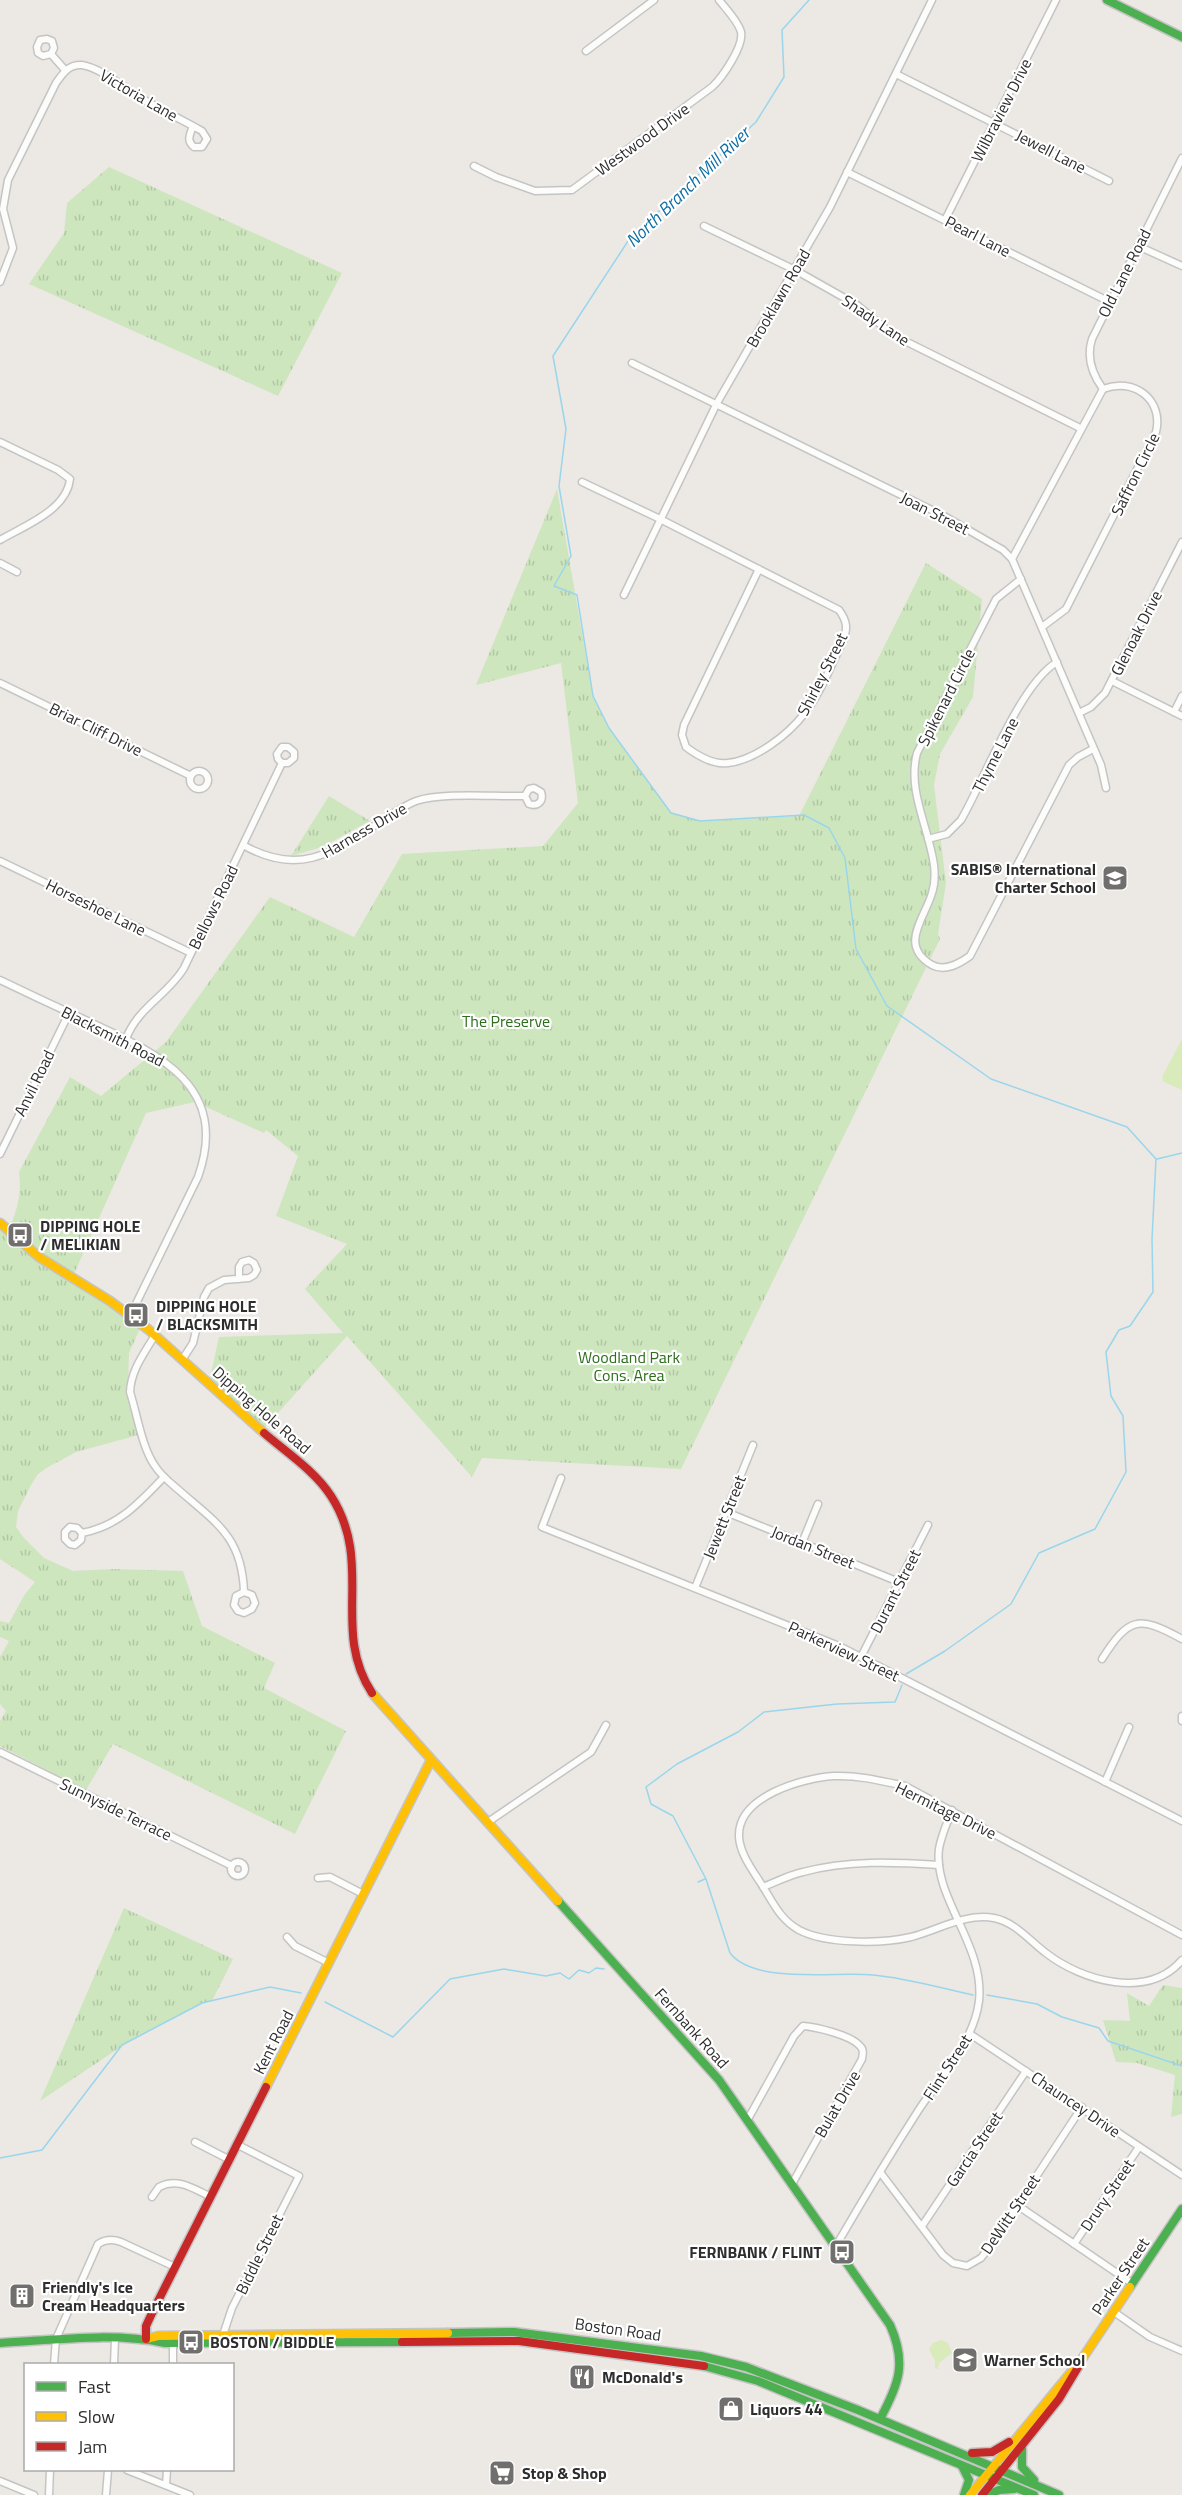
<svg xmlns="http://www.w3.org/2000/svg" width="1182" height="2495" font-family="'Titillium Web',sans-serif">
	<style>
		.park { fill: url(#park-tufts) }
		.pitch { fill: #d9eabb }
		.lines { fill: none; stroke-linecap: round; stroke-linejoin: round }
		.stream { stroke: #99d6ec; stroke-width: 1.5 }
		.street-casing { stroke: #c5c4c5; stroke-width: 9 }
		.fast-casing { stroke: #c5c4c5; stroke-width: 11 }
		.slow-casing { stroke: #c5c4c5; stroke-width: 11 }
		.jam-casing { stroke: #c5c4c5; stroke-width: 11 }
		.street { stroke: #fcfcfb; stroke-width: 6 }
		.fast { stroke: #4caf50; stroke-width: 8 }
		.slow { stroke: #ffc107; stroke-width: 8 }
		.jam { stroke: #c62828; stroke-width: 8 }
		.labels { text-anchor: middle; stroke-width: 4.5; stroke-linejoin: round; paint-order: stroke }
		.street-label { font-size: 16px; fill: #2e2e2e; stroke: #fff }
		.poi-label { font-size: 16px; font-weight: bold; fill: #2e2e2e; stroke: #fff; text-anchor: start }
		.park-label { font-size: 16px; fill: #2c6e1b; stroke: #fff }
		.water-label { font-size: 18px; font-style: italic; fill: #0d6fa3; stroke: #fff }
	</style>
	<defs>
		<pattern id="park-tufts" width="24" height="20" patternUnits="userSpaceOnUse" patternTransform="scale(1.5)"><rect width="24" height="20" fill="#cee6be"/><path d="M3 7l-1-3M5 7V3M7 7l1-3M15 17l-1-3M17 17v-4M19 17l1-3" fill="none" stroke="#b1c6a4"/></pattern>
	</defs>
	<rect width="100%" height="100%" fill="#ece8e4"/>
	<g class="park">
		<polygon points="109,167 342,273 278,396 29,284 64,233 67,203"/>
		<path d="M557,489L593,696L609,728L671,812L700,821L799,816L926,563L982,599L973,697L940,754L934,785L946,883L938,934L940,939L681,1469L482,1458L472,1477L347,1336L260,1433L209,1383L219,1337L343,1333L305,1289L347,1244L276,1216L298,1156L266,1130L264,1133L195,1102L146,1113L74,1274L142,1324L129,1353L128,1384L142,1434L76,1452L48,1467L38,1474L31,1485L18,1511L16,1527L24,1538L44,1558L73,1571L114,1569L183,1571L202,1626L275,1663L264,1688L346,1731L295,1834L113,1744L86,1790L0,1746V1721L6,1711L0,1704V1657L9,1641L0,1637V1621L9,1623L25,1594L35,1582L0,1559V1225L9,1230C17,1210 22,1194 19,1172L70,1077L101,1096L166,1042L270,897L354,937L402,854L543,846L578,803L561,663L476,685Z"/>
		<polygon points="329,796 370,821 322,847 291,856"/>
		<polygon points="124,1908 233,1959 212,2001 203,2003 131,2040 40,2101"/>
		<polygon points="1163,1985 1182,1988 1182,2114 1171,2117 1175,2075 1137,2063 1116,2062 1103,2020 1130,2021 1127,1993 1149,2006"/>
	</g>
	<g class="pitch">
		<polygon points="1182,1039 1182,1090 1164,1082 1162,1077"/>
		<polygon points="941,2340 948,2343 952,2353 939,2363 938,2369 935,2368 935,2361 929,2349 933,2343"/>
	</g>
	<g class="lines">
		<g class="stream">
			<polyline points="809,0 782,30 784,77 756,122 630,238 553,356 566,429 559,486 571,556 554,586 577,595 593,696 609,728 671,813 700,821 804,815 829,828 845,858 856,949 887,1006 991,1079 1127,1127 1156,1159 1152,1239 1153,1292 1130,1326 1119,1330 1106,1352 1111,1396 1123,1416 1126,1472 1095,1529 1039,1553 1011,1604 945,1651 906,1674"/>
			<polyline points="1157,1159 1182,1153"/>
			<path d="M902,1685L895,1702L837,1704L764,1712L738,1732L677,1764L646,1787L651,1804L673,1816L706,1879L730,1953C755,1985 836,1971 873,1975C907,1978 940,1988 973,1995"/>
			<polyline points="698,1882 705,1879"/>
			<polyline points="987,1995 1037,2004 1062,2017 1099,2028 1108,2041 1182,2066"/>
			<polyline points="325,2002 393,2037 450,1979 504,1969 546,1976 560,1973 569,1979 579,1970 589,1973 596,1968 604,1969"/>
			<polyline points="0,2158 42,2150 122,2045 202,2003 270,1987 301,1993"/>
		</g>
		<g class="street-casing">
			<g id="street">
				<polyline points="586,51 654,0"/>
				<polyline points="51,54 54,48 52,41 47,39 40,40 37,47 38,53 43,56 51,54 65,70"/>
				<polyline points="896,74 1109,181"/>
				<path d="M474,166L496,177L535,191L572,190L712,87C722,78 744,46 741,32C738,21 726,9 719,0"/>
				<polyline points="847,172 1110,302"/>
				<polyline points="945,220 1056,0"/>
				<polyline points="704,226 795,270 857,305 893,335 1080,428"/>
				<polyline points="1138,246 1182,266"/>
				<path d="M0,282L13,248L3,209L8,180L56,83C63,73 69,64 82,65C102,68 130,92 148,102C166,112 184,121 202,131L207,139L202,147H194C186,141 190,134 193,126"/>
				<polyline points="632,363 944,516 1003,550 1012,559 1101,765 1106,788"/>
				<path d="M1103,389C1092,374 1086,358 1092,339L1182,158"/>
				<path d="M0,442L58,470L70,479C67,510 24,526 0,540"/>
				<path d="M582,482L660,519L839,610C847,621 848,628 843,641C831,665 821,693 804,714C788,735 755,760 728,763C713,765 698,756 686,747L682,735L684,725L759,569"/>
				<path d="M1012,559L1103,389C1133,377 1164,399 1156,432L1066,609L1042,627"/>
				<polyline points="0,563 17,572"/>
				<path d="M1021,579L996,599L917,753C907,791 929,828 934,865C935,874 935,884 932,893C925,918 898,945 932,965C945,972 959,964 970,956L1069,765L1078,757L1093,749"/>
				<polyline points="624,595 717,403 830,207 932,0"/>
				<polyline points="1112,681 1182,716"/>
				<polyline points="0,683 191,776"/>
				<polyline points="1174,712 1182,696"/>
				<polyline points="1079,713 1091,707 1105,693 1182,542"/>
				<circle cx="199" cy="780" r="9"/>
				<path d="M928,839L947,834L961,820C985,779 1019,685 1057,662"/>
				<path d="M243,845C299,877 332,853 380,822C391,815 403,806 416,801C443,792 495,797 525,796L529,804C538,807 544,801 541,792L534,788L529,789L525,796"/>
				<polyline points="0,861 191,953"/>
				<path d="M0,980C31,995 61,1009 92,1023C161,1055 230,1087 198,1177L130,1316"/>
				<path d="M126,1039C137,1008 168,995 184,968L282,763H288L294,758V752L288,747H282L277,754L278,759L282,763"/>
				<polyline points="0,1154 69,1013"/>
				<path d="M155,1335C144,1354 131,1370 130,1392C137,1414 142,1448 155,1466C161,1476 172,1484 181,1492C218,1524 242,1538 244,1592L236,1596L234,1605L238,1611L244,1613L252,1609L255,1603L252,1595L244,1592"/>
				<polyline points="182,1360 193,1343 204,1297 209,1288 224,1280 249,1278 254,1275 257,1270 254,1263 249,1260 242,1262 239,1267 239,1279"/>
				<polyline points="561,1478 542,1527 839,1646 1182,1821"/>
				<polyline points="726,1512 899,1582"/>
				<path d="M82,1533L77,1528L70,1527L65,1532V1539L70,1544L75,1545L81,1540L82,1533C119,1526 139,1503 164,1477"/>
				<polyline points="802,1543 818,1504"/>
				<polyline points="695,1588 753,1445"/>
				<polyline points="861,1657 928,1525"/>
				<path d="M1102,1659C1129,1617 1138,1615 1182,1639"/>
				<polyline points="1182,1716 1182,1721"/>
				<polyline points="0,1752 232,1866"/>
				<polyline points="1105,1782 1129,1727"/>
				<polyline points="488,1822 591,1752 606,1725"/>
				<circle cx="238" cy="1869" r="7"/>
				<polyline points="318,1878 330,1877 363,1894"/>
				<path d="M763,1887C776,1882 789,1875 803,1872C848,1860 893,1862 939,1865"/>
				<path d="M1182,1935L905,1786C882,1781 858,1775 834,1776C803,1778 737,1796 739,1837C740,1853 751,1868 760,1882C772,1900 779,1919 799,1930C826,1944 881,1944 911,1937C938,1930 965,1913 994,1918C1015,1922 1030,1941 1046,1953C1082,1981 1148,2000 1182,1960"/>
				<polyline points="287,1937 295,1946 329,1963"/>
				<polyline points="970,2034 1182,2175"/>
				<path d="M748,2119L794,2036L803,2026C816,2027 850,2035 859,2045C864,2049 863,2053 862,2059L792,2184"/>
				<polyline points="195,2142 230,2160"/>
				<polyline points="880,2172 943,2255 953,2263 967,2266 981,2258 989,2248 1082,2107"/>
				<path d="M152,2197L159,2187C178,2177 194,2189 211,2197"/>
				<polyline points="1017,2205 1133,2284"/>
				<polyline points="922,2226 1026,2071"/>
				<path d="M840,2239C865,2196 891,2153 918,2111C940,2077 974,2042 979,2001C985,1945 933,1898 939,1849C941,1836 947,1823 952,1810"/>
				<polyline points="1074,2244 1139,2147"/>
				<polyline points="1114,2312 1150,2337 1182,2351"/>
				<polyline points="223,2335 232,2308 299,2176 238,2145"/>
				<path d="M54,2364L56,2339L98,2244C106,2239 113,2239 121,2242L175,2267"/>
				<polyline points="114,2364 115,2339"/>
				<polyline points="173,2364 173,2343"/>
				<polyline points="127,2470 190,2495"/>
				<polyline points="0,2481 34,2495"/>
				<polyline points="166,2485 167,2470"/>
				<polyline points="49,2495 50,2470"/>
				<polyline points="106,2495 108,2470"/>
			</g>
		</g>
		<g class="fast-casing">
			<g id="fast">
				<polyline points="1107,0 1182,37"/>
				<path d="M558,1901L719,2080L890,2325C907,2363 899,2384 880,2419"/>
				<polyline points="1130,2287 1182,2209"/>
				<polyline points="448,2333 514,2332 701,2356 746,2367 858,2410 1059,2495"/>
				<path d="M0,2343C54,2340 112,2332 165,2343L402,2342"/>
				<polyline points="704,2366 758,2381 1034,2495"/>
				<polyline points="1022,2449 1022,2467 1034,2480"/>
				<polyline points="962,2466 969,2480 964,2495"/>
				<polyline points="988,2495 999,2490 1014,2489"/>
			</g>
		</g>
		<g class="slow-casing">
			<g id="slow">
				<polyline points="0,1223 39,1257 110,1301 149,1330 264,1433"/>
				<polyline points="372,1693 558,1901"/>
				<polyline points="266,2087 431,1760"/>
				<polyline points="146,2339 158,2336 448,2333"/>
				<polyline points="970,2495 1082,2359 1130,2287"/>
			</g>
		</g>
		<g class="jam-casing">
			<g id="jam">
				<path d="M264,1433C286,1452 315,1471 331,1496C375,1564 330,1629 372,1693"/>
				<polyline points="146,2339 146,2326 153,2311 266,2087"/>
				<polyline points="402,2342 519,2341 704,2366"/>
				<polyline points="972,2453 992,2452 1009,2442"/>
				<polyline points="982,2495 1059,2399 1080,2364"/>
			</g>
		</g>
		<use href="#street" class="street"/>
		<use href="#fast" class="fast"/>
		<use href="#slow" class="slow"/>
		<use href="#jam" class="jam"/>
	</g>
	<defs>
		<g id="school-square" transform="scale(1.35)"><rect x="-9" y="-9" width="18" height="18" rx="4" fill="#706f6e" stroke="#fff"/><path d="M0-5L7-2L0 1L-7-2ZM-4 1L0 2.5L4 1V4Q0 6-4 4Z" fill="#fff"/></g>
		<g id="bus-square" transform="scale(1.35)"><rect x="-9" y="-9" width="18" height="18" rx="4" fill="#706f6e" stroke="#fff"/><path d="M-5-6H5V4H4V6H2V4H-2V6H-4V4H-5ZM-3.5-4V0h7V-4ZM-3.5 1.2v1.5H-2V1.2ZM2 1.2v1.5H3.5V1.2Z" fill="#fff"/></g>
		<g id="building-square" transform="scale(1.35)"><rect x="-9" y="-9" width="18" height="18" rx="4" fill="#706f6e" stroke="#fff"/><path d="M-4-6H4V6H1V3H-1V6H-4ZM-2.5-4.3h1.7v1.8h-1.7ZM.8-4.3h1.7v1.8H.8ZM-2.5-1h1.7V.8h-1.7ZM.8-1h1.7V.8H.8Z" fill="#fff"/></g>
		<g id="restaurant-square" transform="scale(1.35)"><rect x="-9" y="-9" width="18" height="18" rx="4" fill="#706f6e" stroke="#fff"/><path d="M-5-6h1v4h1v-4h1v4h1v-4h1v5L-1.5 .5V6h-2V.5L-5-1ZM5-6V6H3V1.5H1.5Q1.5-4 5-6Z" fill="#fff"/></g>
		<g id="shop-square" transform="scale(1.35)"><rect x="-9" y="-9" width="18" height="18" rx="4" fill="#706f6e" stroke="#fff"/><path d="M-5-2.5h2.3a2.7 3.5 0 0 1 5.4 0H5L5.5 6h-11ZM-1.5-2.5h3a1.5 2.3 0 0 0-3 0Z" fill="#fff"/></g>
		<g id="supermarket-square" transform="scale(1.35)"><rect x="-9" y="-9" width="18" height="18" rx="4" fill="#706f6e" stroke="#fff"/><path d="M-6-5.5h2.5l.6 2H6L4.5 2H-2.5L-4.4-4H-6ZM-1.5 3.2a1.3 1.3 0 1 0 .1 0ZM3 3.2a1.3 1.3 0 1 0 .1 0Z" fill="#fff"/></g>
	</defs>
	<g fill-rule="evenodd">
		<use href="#school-square" x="1115" y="878"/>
		<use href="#bus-square" x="20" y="1235"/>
		<use href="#bus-square" x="136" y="1315"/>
		<use href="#bus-square" x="842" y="2252"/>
		<use href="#building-square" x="22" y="2296"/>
		<use href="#bus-square" x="191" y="2342"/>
		<use href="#school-square" x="965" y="2360"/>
		<use href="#restaurant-square" x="582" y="2377"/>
		<use href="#shop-square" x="731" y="2409"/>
		<use href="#supermarket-square" x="502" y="2473"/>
	</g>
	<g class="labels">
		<g class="street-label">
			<text transform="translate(139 95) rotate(30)" y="6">Victoria Lane</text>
			<text transform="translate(1001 110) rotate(-63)" y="6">Wilbraview Drive</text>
			<text transform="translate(642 139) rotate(-36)" y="6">Westwood Drive</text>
			<text transform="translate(1051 151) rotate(27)" y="6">Jewell Lane</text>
			<text transform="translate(978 236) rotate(27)" y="6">Pearl Lane</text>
			<text transform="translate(1124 273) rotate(-63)" y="6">Old Lane Road</text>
			<text transform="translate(778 298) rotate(-60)" y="6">Brooklawn Road</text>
			<text transform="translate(876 320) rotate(34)" y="6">Shady Lane</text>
			<text transform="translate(1135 474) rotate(-64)" y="6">Saffron Circle</text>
			<text transform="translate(935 513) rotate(27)" y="6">Joan Street</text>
			<text transform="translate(1136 633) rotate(-63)" y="6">Glenoak Drive</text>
			<text transform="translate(822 674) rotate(-63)" y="6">Shirley Street</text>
			<text transform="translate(946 697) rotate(-63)" y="6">Spikenard Circle</text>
			<text transform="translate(96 729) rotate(26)" y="6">Briar Cliff Drive</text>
			<text transform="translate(995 755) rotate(-63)" y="6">Thyme Lane</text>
			<text transform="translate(364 830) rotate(-30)" y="6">Harness Drive</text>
			<text transform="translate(96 907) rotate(26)" y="6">Horseshoe Lane</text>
			<text transform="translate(213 907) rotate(-64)" y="6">Bellows Road</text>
			<text transform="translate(113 1036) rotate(27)" y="6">Blacksmith Road</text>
			<text transform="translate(34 1083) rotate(-64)" y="6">Anvil Road</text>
			<text transform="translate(262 1410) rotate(41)" y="6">Dipping Hole Road</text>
			<text transform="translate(724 1517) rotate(-68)" y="6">Jewett Street</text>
			<text transform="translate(813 1547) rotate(22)" y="6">Jordan Street</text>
			<text transform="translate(895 1591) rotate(-63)" y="6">Durant Street</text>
			<text transform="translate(844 1651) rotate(25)" y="6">Parkerview Street</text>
			<text transform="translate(116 1809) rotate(26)" y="6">Sunnyside Terrace</text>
			<text transform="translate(946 1810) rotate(26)" y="6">Hermitage Drive</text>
			<text transform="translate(692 2028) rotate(48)" y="6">Fernbank Road</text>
			<text transform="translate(273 2042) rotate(-63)" y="6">Kent Road</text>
			<text transform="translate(947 2067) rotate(-57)" y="6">Flint Street</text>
			<text transform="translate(837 2104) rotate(-60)" y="6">Bulat Drive</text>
			<text transform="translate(1076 2104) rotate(34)" y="6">Chauncey Drive</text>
			<text transform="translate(974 2149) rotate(-56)" y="6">Garcia Street</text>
			<text transform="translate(1107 2195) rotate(-56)" y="6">Drury Street</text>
			<text transform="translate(1010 2214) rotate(-56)" y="6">DeWitt Street</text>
			<text transform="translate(259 2254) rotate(-64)" y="6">Biddle Street</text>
			<text transform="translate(1120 2276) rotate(-56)" y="6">Parker Street</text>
			<text transform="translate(618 2329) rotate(8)" y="6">Boston Road</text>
		</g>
		<g class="poi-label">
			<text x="1096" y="875" text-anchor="end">SABIS® International<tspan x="1096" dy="18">Charter School</tspan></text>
			<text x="40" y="1232">DIPPING HOLE<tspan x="40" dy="18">/ MELIKIAN</tspan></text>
			<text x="156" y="1312">DIPPING HOLE<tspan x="156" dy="18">/ BLACKSMITH</tspan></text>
			<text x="822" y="2258" text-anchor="end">FERNBANK / FLINT</text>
			<text x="42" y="2293">Friendly's Ice<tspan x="42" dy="18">Cream Headquarters</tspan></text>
			<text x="210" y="2348">BOSTON / BIDDLE</text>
			<text x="984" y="2366">Warner School</text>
			<text x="602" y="2383">McDonald's</text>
			<text x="750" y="2415">Liquors 44</text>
			<text x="522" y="2479">Stop &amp; Shop</text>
		</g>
		<g class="park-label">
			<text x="506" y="1027">The Preserve</text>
			<text x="629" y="1363">Woodland Park<tspan x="629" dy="18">Cons. Area</tspan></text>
		</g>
		<g class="water-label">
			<text transform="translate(688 187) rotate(-44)" y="6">North Branch Mill River</text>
		</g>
	</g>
	<rect x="24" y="2363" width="210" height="108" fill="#ffffff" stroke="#ababab" stroke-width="1.5"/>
	<rect x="36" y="2382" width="30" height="9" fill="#4caf50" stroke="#ababab" stroke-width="1.5"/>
	<text x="78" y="2393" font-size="18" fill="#2e2e2e">Fast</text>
	<rect x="36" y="2412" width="30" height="9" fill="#ffc107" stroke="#ababab" stroke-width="1.5"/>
	<text x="78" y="2423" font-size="18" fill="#2e2e2e">Slow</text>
	<rect x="36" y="2442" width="30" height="9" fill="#c62828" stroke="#ababab" stroke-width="1.5"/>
	<text x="78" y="2453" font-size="18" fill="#2e2e2e">Jam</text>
</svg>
